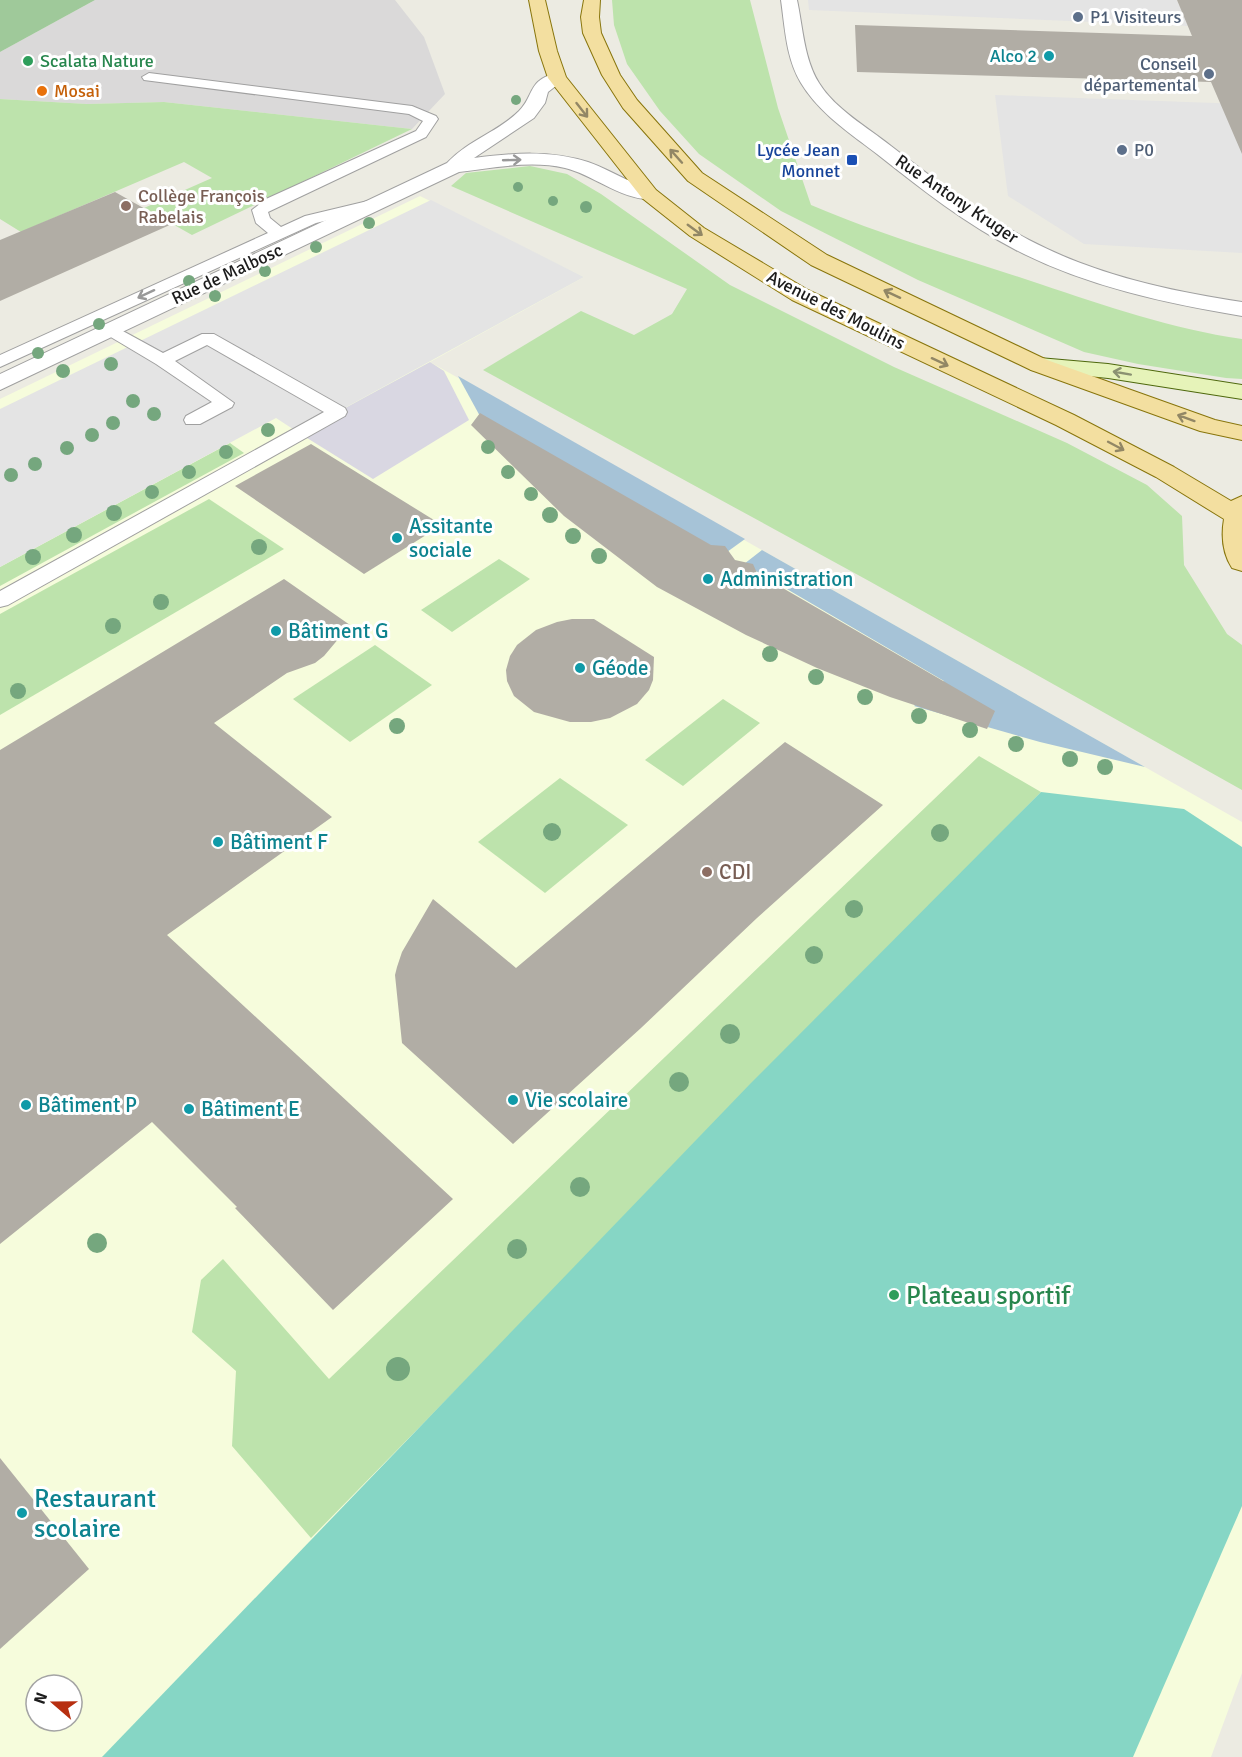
<svg xmlns="http://www.w3.org/2000/svg" width="1242" height="1757" font-family="Signika,sans-serif">
	<style>
		.residential { fill: #dad9d9 }
		.education { fill: #f6fcdc; fill-rule: evenodd }
		.grass { fill: #bde3ac }
		.forest { fill: #9fc99a }
		.pitch { fill: #86d6c5 }
		.parking { fill: #e4e4e4 }
		.plaza { fill: #d9d7e2 }
		.water { fill: #a6c3d7 }
		.building { fill: #b1ada5 }
		.lines { fill: none; stroke-linecap: round; stroke-linejoin: round }
		.service-casing { stroke: #a0a0a0; stroke-width: 2 }
		.minor-casing { stroke: #a0a0a0; stroke-width: 2 }
		.secondary-casing { stroke: #4e680d; stroke-width: 2 }
		.primary-casing { stroke: #88750c; stroke-width: 2 }
		.service { fill: #fff; fill-rule: evenodd }
		.minor { fill: #fff; fill-rule: evenodd }
		.secondary { fill: #e6f3b9; fill-rule: evenodd }
		.primary { fill: #f3dfa0; fill-rule: evenodd }
		.tree { fill: #75a77e }
		.oneway { stroke: #928765 }
		.oneway2 { stroke: #999 }
		.oneway3 { stroke: #8b9272 }
		.service-dot { fill: #5c6f8a; stroke: #fff; stroke-width: 2 }
		.culture-dot { fill: #0f9aa8; stroke: #fff; stroke-width: 2 }
		.leisure-dot { fill: #2e9e5b; stroke: #fff; stroke-width: 2 }
		.food-dot { fill: #e8710a; stroke: #fff; stroke-width: 2 }
		.transit-dot { fill: #1a4fb4; stroke: #fff; stroke-width: 2 }
		.education-dot { fill: #8d6e63; stroke: #fff; stroke-width: 2 }
		.labels { text-anchor: middle; stroke-width: 6; stroke-linejoin: round; paint-order: stroke }
		.far-service-label { font-size: 18px; fill: #4e5e75; stroke: #fff; text-anchor: start }
		.far-culture-label { font-size: 18px; fill: #0d838f; stroke: #fff; text-anchor: end }
		.far-leisure-label { font-size: 18px; fill: #27864d; stroke: #fff; text-anchor: start }
		.far-food-label { font-size: 18px; fill: #c56008; stroke: #fff; text-anchor: start }
		.far-transit-label { font-size: 18px; fill: #164399; stroke: #fff; text-anchor: end }
		.far-education-label { font-size: 18px; fill: #785e54; stroke: #fff; text-anchor: start }
		.far-street-label { font-size: 18px; fill: #1c1c1c; stroke: #fff }
		.culture-label { font-size: 21px; fill: #0d838f; stroke: #fff; text-anchor: start }
		.education-label { font-size: 21px; fill: #785e54; stroke: #fff; text-anchor: start }
		.near-leisure-label { font-size: 26px; fill: #27864d; stroke: #fff; text-anchor: start }
		.near-culture-label { font-size: 26px; fill: #0d838f; stroke: #fff; text-anchor: start }
	</style>
	<rect width="100%" height="100%" fill="#ecebe2"/>
	<polygon class="residential" points="95,0 395,0 424,37 445,94 412,129 164,102 87,104 0,99 0,52"/>
	<path class="education" d="M420,196L584,277L430,362L1242,822V1673L1211,1757H0V399ZM36,1685H72V1721H36Z"/>
	<g class="grass">
		<path d="M612,0H750L778,108L811,205C886,237 962,258 1040,284C1106,306 1172,329 1242,339V379L1226,378L1138,364L1084,352L918,280L781,211L699,154L660,111L627,64L614,25Z"/>
		<polygon points="0,99 87,104 164,102 412,129 192,235 144,208 212,178 184,162 21,232 0,219"/>
		<polygon points="530,166 567,174 601,194 730,285 894,367 1067,443 1147,485 1182,516 1184,565 1227,634 1242,645 1242,790 869,581 483,370 581,311 634,335 672,314 687,289 451,186 466,173"/>
		<polygon points="230,443 244,453 0,586 0,567"/>
		<polygon points="209,499 284,549 0,715 0,614"/>
		<polygon points="499,559 530,579 452,632 421,610"/>
		<polygon points="375,645 432,685 350,742 293,699"/>
		<polygon points="723,699 760,723 683,786 645,760"/>
		<polygon points="979,756 1041,792 311,1538 232,1446 236,1371 192,1332 201,1280 223,1259 329,1379"/>
		<polygon points="560,778 628,825 545,893 478,842"/>
	</g>
	<polygon class="forest" points="0,0 95,0 0,52"/>
	<polygon class="pitch" points="1041,792 1184,809 1242,847 1242,1506 1133,1757 102,1757 750,1084"/>
	<g class="parking">
		<polygon points="808,0 1177,0 1188,26 809,10"/>
		<polygon points="995,95 1242,104 1242,253 1084,244 1008,196"/>
		<polygon points="431,200 584,277 299,433 276,418 0,567 0,409"/>
	</g>
	<polygon class="plaza" points="430,362 444,371 469,420 373,479 299,433"/>
	<g class="water">
		<polygon points="458,376 745,539 727,552 715,548 481,418"/>
		<polygon points="762,550 1145,767 1040,742 914,706 944,681 744,564"/>
	</g>
	<g class="building">
		<polygon points="1177,0 1242,0 1242,154 1211,82 857,72 855,25 1192,36"/>
		<polygon points="115,192 172,224 0,301 0,240"/>
		<polygon points="480,413 711,545 725,546 735,560 753,564 757,573 995,711 987,729 890,697 817,668 746,635 657,587 564,516 471,425"/>
		<polygon points="311,444 442,525 364,574 235,486"/>
		<polygon points="284,579 350,625 324,656 315,663 287,673 214,723 332,817 167,935 453,1199 333,1310 235,1208 237,1207 152,1122 0,1244 0,750"/>
		<polygon points="572,619 594,619 654,657 653,680 649,690 637,704 610,718 591,722 570,722 534,712 514,696 507,681 506,670 510,656 517,645 536,630 557,622"/>
		<polygon points="785,742 883,805 757,918 641,1028 513,1144 402,1043 395,975 397,967 402,952 433,899 516,968"/>
		<polygon points="0,1458 89,1569 0,1649"/>
	</g>
	<g class="lines">
		<g class="service-casing">
			<g id="service">
				<polygon points="149,73 412,106 436,116 438,119 426,137 268,212 270,218 281,227 305,216 376,199 384,204 382,207 316,223 0,367 0,355 268,233 256,223 252,210 266,199 416,131 423,121 409,114 144,80 142,77"/>
				<polygon points="110,324 163,353 202,334 214,334 345,408 347,412 345,416 8,605 0,607 0,591 324,412 207,345 175,361 234,403 232,407 200,424 186,424 184,420 186,416 212,402 156,364 104,333 101,329 104,325"/>
			</g>
		</g>
		<g class="minor-casing">
			<g id="minor">
				<path d="M781,0H797C803,28 804,59 819,83C835,109 867,127 891,146C935,180 980,214 1029,240C1096,275 1169,291 1242,302V316C1164,303 1086,286 1016,250C966,224 921,189 877,154C851,134 819,113 801,83C786,58 785,28 781,0Z"/>
				<path d="M557,73L563,74L566,78L548,92L545,103L534,118L474,158C513,153 550,150 588,162C603,167 616,175 630,181C639,185 654,186 659,194L656,198C629,205 592,174 565,168C530,160 493,168 459,172L0,390V374L447,163C468,140 498,132 519,111C535,95 527,80 557,73Z"/>
			</g>
		</g>
		<g class="secondary-casing">
			<polygon id="secondary" points="1039,358 1108,364 1242,385 1242,399 1108,378 1031,370 1027,365 1031,360"/>
		</g>
		<g class="primary-casing">
			<g id="primary">
				<path d="M529,0H545L557,51L566,77L656,190L704,228L808,290L1074,415L1174,467L1231,501L1242,496V571L1232,568C1223,554 1221,536 1224,519L1156,477L1056,425L792,300L690,236L642,198L548,78L539,51Z"/>
				<polygon points="584,0 600,0 599,17 601,33 620,75 637,100 702,173 827,255 1047,360 1215,420 1242,426 1242,440 1200,431 1031,370 811,265 688,181 623,108 602,75 583,33 581,17"/>
			</g>
		</g>
		<use href="#service" class="service"/>
		<use href="#minor" class="minor"/>
		<use href="#secondary" class="secondary"/>
		<use href="#primary" class="primary"/>
	</g>
	<g class="tree">
		<circle cx="516" cy="100" r="5"/>
		<circle cx="518" cy="187" r="5"/>
		<circle cx="553" cy="201" r="5"/>
		<circle cx="586" cy="207" r="6"/>
		<circle cx="369" cy="223" r="6"/>
		<circle cx="316" cy="247" r="6"/>
		<circle cx="265" cy="271" r="6"/>
		<circle cx="189" cy="281" r="6"/>
		<circle cx="215" cy="296" r="6"/>
		<circle cx="99" cy="324" r="6"/>
		<circle cx="38" cy="353" r="6"/>
		<circle cx="111" cy="364" r="7"/>
		<circle cx="63" cy="371" r="7"/>
		<circle cx="133" cy="401" r="7"/>
		<circle cx="154" cy="414" r="7"/>
		<circle cx="113" cy="423" r="7"/>
		<circle cx="268" cy="430" r="7"/>
		<circle cx="92" cy="435" r="7"/>
		<circle cx="488" cy="447" r="7"/>
		<circle cx="67" cy="448" r="7"/>
		<circle cx="226" cy="452" r="7"/>
		<circle cx="35" cy="464" r="7"/>
		<circle cx="189" cy="472" r="7"/>
		<circle cx="508" cy="472" r="7"/>
		<circle cx="11" cy="475" r="7"/>
		<circle cx="152" cy="492" r="7"/>
		<circle cx="531" cy="494" r="7"/>
		<circle cx="114" cy="513" r="8"/>
		<circle cx="550" cy="515" r="8"/>
		<circle cx="74" cy="535" r="8"/>
		<circle cx="573" cy="536" r="8"/>
		<circle cx="259" cy="547" r="8"/>
		<circle cx="599" cy="556" r="8"/>
		<circle cx="33" cy="557" r="8"/>
		<circle cx="161" cy="602" r="8"/>
		<circle cx="113" cy="626" r="8"/>
		<circle cx="770" cy="654" r="8"/>
		<circle cx="816" cy="677" r="8"/>
		<circle cx="18" cy="691" r="8"/>
		<circle cx="865" cy="697" r="8"/>
		<circle cx="919" cy="716" r="8"/>
		<circle cx="397" cy="726" r="8"/>
		<circle cx="970" cy="730" r="8"/>
		<circle cx="1016" cy="744" r="8"/>
		<circle cx="1070" cy="759" r="8"/>
		<circle cx="1105" cy="767" r="8"/>
		<circle cx="552" cy="832" r="9"/>
		<circle cx="940" cy="833" r="9"/>
		<circle cx="854" cy="909" r="9"/>
		<circle cx="814" cy="955" r="9"/>
		<circle cx="730" cy="1034" r="10"/>
		<circle cx="679" cy="1082" r="10"/>
		<circle cx="580" cy="1187" r="10"/>
		<circle cx="97" cy="1243" r="10"/>
		<circle cx="517" cy="1249" r="10"/>
		<circle cx="398" cy="1369" r="12"/>
	</g>
	<defs><path id="oneway-shaft" d="M-6 0H5M1.5-3L5.5 0L1.5 3" fill="none" stroke-width="1.6" stroke-linecap="round" stroke-linejoin="round" transform="scale(1.5)"/></defs>
	<g class="oneway">
		<use href="#oneway-shaft" transform="translate(582 110) rotate(52)"/>
		<use href="#oneway-shaft" transform="translate(676 156) rotate(-132)"/>
		<use href="#oneway-shaft" transform="translate(695 230) rotate(36)"/>
		<use href="#oneway-shaft" transform="translate(892 294) rotate(-155)"/>
		<use href="#oneway-shaft" transform="translate(940 362) rotate(25)"/>
		<use href="#oneway-shaft" transform="translate(1186 418) rotate(-160)"/>
		<use href="#oneway-shaft" transform="translate(1116 446) rotate(28)"/>
	</g>
	<g class="oneway2">
		<use href="#oneway-shaft" transform="translate(512 160) rotate(-2)"/>
		<use href="#oneway-shaft" transform="translate(146 294) rotate(155)"/>
	</g>
	<use class="oneway3" href="#oneway-shaft" transform="translate(1122 373) rotate(-170)"/>
	<g class="service-dot">
		<circle cx="1078" cy="17" r="6"/>
		<circle cx="1209" cy="74" r="6"/>
		<circle cx="1122" cy="150" r="6"/>
	</g>
	<g class="culture-dot">
		<circle cx="1049" cy="56" r="6"/>
		<circle cx="397" cy="538" r="6"/>
		<circle cx="708" cy="579" r="6"/>
		<circle cx="276" cy="631" r="6"/>
		<circle cx="580" cy="668" r="6"/>
		<circle cx="218" cy="842" r="6"/>
		<circle cx="513" cy="1100" r="6"/>
		<circle cx="26" cy="1105" r="6"/>
		<circle cx="189" cy="1109" r="6"/>
		<circle cx="22" cy="1513" r="6"/>
	</g>
	<g class="leisure-dot">
		<circle cx="28" cy="61" r="6"/>
		<circle cx="894" cy="1295" r="6"/>
	</g>
	<circle class="food-dot" cx="42" cy="91" r="6"/>
	<rect class="transit-dot" x="846" y="154" width="12" height="12" rx="3"/>
	<g class="education-dot">
		<circle cx="126" cy="206" r="6"/>
		<circle cx="707" cy="872" r="6"/>
	</g>
	<g class="labels">
		<g class="far-service-label">
			<text x="1090" y="23">P1 Visiteurs</text>
			<text x="1197" y="70" text-anchor="end">Conseil<tspan x="1197" dy="21">départemental</tspan></text>
			<text x="1134" y="156">P0</text>
		</g>
		<g class="far-culture-label">
			<text x="1037" y="62">Alco 2</text>
		</g>
		<g class="far-leisure-label">
			<text x="40" y="67">Scalata Nature</text>
		</g>
		<g class="far-food-label">
			<text x="54" y="97">Mosai</text>
		</g>
		<g class="far-transit-label">
			<text x="840" y="156">Lycée Jean<tspan x="840" dy="21">Monnet</tspan></text>
		</g>
		<g class="far-education-label">
			<text x="138" y="202">Collège François<tspan x="138" dy="21">Rabelais</tspan></text>
		</g>
		<g class="far-street-label">
			<text transform="translate(957 199) rotate(34)" y="6">Rue Antony Kruger</text>
			<text transform="translate(227 274) rotate(-25)" y="6">Rue de Malbosc</text>
			<text transform="translate(836 310) rotate(27)" y="6">Avenue des Moulins</text>
		</g>
		<g class="culture-label">
			<text x="409" y="533">Assitante<tspan x="409" dy="24">sociale</tspan></text>
			<text x="720" y="586">Administration</text>
			<text x="288" y="638">Bâtiment G</text>
			<text x="592" y="675">Géode</text>
			<text x="230" y="849">Bâtiment F</text>
			<text x="525" y="1107">Vie scolaire</text>
			<text x="38" y="1112">Bâtiment P</text>
			<text x="201" y="1116">Bâtiment E</text>
		</g>
		<g class="education-label">
			<text x="719" y="879">CDI</text>
		</g>
		<g class="near-leisure-label">
			<text x="906" y="1304">Plateau sportif</text>
		</g>
		<g class="near-culture-label">
			<text x="34" y="1507">Restaurant<tspan x="34" dy="30">scolaire</tspan></text>
		</g>
	</g>
	<g transform="translate(54 1703) rotate(290)"><circle r="28" fill="#ffffff" stroke="#a4a4a4" stroke-width="1.5"/>
	<path d="M0-4.5L10 22L0 15L-10 22Z" fill="#b72f10"/>
	<text y="-9" font-size="16" font-weight="bold" text-anchor="middle" fill="#1c1c1c">N</text>
	</g>
</svg>
